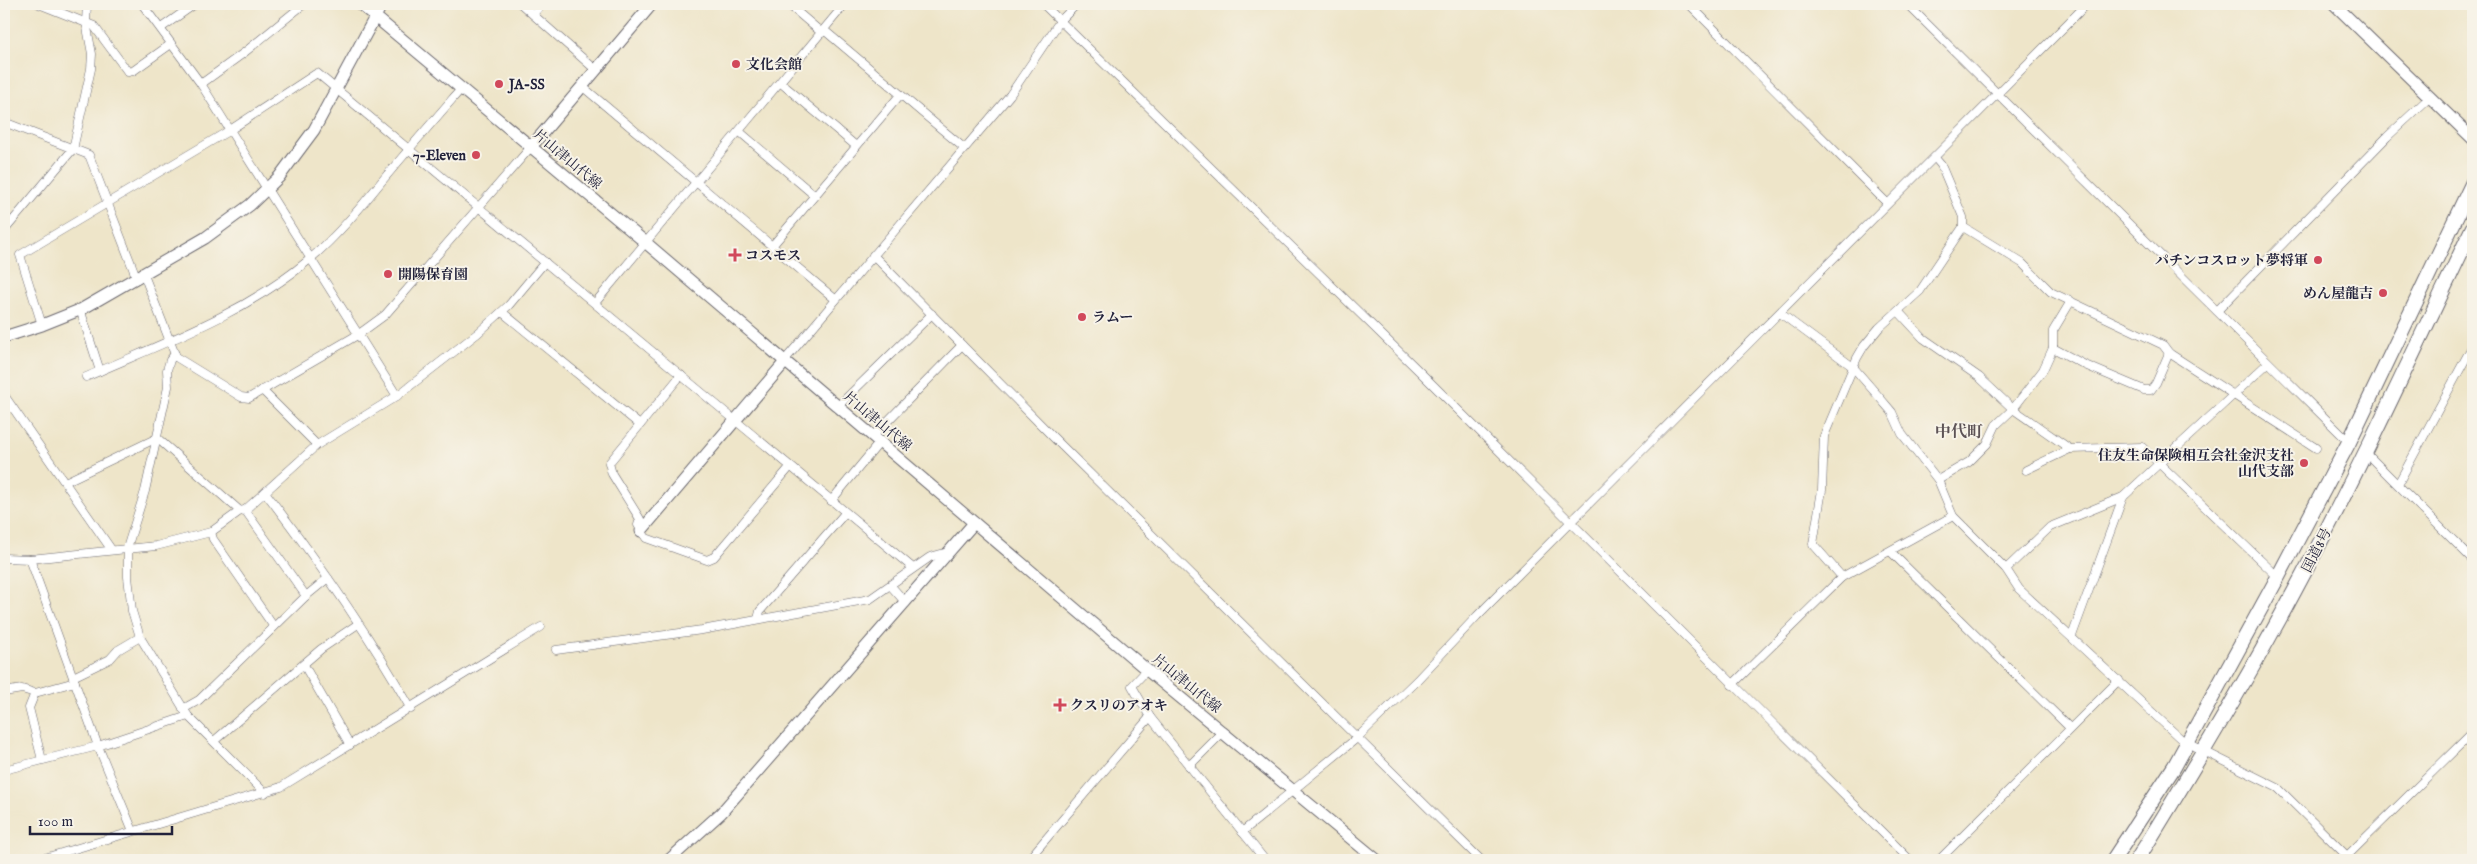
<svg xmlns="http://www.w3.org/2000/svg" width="2477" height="864" font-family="'IM FELL English','Noto Serif JP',serif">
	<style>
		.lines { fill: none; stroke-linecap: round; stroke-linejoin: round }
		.street-casing { stroke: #69666d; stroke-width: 9 }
		.secondary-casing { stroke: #69666d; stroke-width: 13 }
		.highway-casing { stroke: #69666d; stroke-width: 16 }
		.street { stroke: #fff; stroke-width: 8 }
		.secondary { stroke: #fff; stroke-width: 11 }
		.highway { stroke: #fff; stroke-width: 14 }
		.poi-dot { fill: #d1495b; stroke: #f7f3e8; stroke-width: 2 }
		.labels { text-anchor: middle; stroke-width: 4; stroke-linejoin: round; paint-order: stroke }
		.poi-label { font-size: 14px; font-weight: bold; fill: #22223b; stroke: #f7f3e8; text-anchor: start }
		.street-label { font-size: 14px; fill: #22223b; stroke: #f7f3e8 }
		.quarter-label { font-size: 16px; font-weight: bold; fill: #5d5356; stroke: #f7f3e8 }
	</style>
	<rect width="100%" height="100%" fill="#f7f3e8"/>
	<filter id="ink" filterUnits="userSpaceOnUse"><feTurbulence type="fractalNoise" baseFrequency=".02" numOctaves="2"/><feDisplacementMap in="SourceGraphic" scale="10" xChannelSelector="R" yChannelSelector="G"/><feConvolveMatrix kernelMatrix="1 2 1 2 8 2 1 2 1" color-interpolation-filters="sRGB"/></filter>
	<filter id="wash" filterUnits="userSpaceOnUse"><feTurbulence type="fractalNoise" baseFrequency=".0096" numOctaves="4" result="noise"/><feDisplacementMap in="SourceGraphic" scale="20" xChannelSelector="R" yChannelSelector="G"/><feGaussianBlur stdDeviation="1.12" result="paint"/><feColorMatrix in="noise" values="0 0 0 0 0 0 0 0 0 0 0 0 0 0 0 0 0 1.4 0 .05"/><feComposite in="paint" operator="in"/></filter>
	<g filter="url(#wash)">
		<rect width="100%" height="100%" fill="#eee5c9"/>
	</g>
	<g filter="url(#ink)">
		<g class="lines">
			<g class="street-casing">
				<g id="street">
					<polyline points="39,4 94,26 128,72 133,71 171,44"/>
					<polyline points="142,4 201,84 397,396"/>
					<polyline points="521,4 596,70"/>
					<polyline points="788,4 822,33"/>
					<polyline points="1043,4 1421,373 1910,860"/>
					<polyline points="1689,4 1887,203"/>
					<polyline points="1907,4 2349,442"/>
					<polyline points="533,14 542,4"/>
					<polyline points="161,28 195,4"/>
					<polyline points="824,30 964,148"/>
					<polyline points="781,83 856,146"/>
					<polyline points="201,84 245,52 304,4"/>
					<polyline points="583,87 835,299"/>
					<polyline points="4,122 89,155 137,279"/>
					<polyline points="740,132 814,195"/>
					<polyline points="1963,227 2022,263 2051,292 2163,345 2169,353 2316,448"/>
					<polyline points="4,231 73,149 91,69 92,54 86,22 87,4"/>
					<polyline points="772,246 900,95"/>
					<polyline points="873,255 1056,440 1481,860"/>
					<polyline points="144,275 176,357 241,397 249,398 359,334 385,315 530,148"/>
					<polyline points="595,303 845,4"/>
					<polyline points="80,309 100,371"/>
					<polyline points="1898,311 1923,338 1979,377 2013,409 2070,449 2142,447 2278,577"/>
					<polyline points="2217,311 2387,137 2430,97"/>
					<polyline points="502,312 640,425"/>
					<polyline points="1780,313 1853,367 1880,398 1892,412 1902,434 1938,480 1953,516 2006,569 2019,589 2182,740 2278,788 2347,856"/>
					<polyline points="42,325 20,255 230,130 317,73 913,568"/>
					<polyline points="2053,348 2085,365 2144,390 2151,390 2156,383 2169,353"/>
					<polyline points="175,354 170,360 167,370 168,387 164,405 145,491 128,545 128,577 132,611 140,637 188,716 265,793"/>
					<polyline points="784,361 1010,95 1060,21 1077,4"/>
					<polyline points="681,375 609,463 612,474 640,519 638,525 646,538 707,560 714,557 790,467"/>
					<path d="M86,377C163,343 245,314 310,259C337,236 360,208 382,181C408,150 435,119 461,89"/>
					<polyline points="262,390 317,445"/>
					<polyline points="4,395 111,549"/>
					<polyline points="838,406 932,314"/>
					<polyline points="873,436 962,345"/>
					<polyline points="157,438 240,511"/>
					<polyline points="2366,453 2473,560"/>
					<polyline points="2026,470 2070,449"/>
					<polyline points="1938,480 1969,462 1987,444 1996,425 2013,409 2043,370 2053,348 2053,331 2071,301"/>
					<polyline points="65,482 157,438"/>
					<polyline points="2398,484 2473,345"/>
					<path d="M265,492C318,561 368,633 411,709"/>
					<polyline points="831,501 880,442"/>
					<polyline points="245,510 306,596"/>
					<polyline points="211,532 213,539 274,627"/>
					<polyline points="1891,552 2070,728"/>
					<polyline points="4,558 30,559 156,546 211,532 240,511 245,510 317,445 397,396 478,333 509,305 545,262"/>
					<polyline points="30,559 98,746 133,831"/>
					<polyline points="2006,569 2050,527 2123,497"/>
					<polyline points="1842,577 1813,544 1822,490 1824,436 1857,358 1864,346 1879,328 1920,291 1963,227 1963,217 1941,165 1935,158"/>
					<polyline points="891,586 906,603"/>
					<polyline points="758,619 760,611 845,513"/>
					<polyline points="2072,636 2123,497 2268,363"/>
					<polyline points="556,650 702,630 870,599 930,557 948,552"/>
					<polyline points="304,665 350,745"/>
					<polyline points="1147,670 1132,686 1150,717 1265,860"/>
					<polyline points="73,677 110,659 118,650 140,637"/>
					<polyline points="1732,685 1842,577 1953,516"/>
					<polyline points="4,692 22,689 35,693 75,682"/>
					<polyline points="35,693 29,708 42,760"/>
					<polyline points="183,709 199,700 306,596 328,578"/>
					<polyline points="214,741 321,649 358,624"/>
					<polyline points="1189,766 1223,732"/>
					<polyline points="4,770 98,746 188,716"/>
					<polyline points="1242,832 1357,738 1417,680 1477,616 2087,4"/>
					<polyline points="38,860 281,787 541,627"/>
					<polyline points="1028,860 1150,717"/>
					<polyline points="1939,860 2119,680"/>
					<polyline points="2343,860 2473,732"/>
				</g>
			</g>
			<g class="secondary-casing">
				<g id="secondary">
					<polyline points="360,4 645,242 1147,670 1377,860"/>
					<polyline points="2334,4 2473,139"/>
					<polyline points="530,148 652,4"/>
					<polyline points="4,337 42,325 82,309 205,238 250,205 279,177 314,130 382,4"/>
					<polyline points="641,531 785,362"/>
					<polyline points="669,860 721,813 974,523"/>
				</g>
			</g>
			<g class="highway-casing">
				<g id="highway">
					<polyline points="2113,860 2174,767 2278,577 2349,442 2473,182"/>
					<path d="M2137,860C2192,771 2246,682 2295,590C2359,471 2415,349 2473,227"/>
				</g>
			</g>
			<use href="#street" class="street"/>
			<use href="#secondary" class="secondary"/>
			<use href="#highway" class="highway"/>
		</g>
	</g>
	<g class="poi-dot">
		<circle cx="736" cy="64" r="5"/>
		<circle cx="499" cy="84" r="5"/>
		<circle cx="476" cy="155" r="5"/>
		<path d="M732.5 247.5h5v5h5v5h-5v5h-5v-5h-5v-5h5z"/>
		<circle cx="2318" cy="260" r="5"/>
		<circle cx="388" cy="274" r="5"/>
		<circle cx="2383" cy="293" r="5"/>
		<circle cx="1082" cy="317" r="5"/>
		<circle cx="2304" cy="463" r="5"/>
		<path d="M1057.5 697.5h5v5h5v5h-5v5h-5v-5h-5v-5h5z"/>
	</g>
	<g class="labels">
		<g class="poi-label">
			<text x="746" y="69">文化会館</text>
			<text x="509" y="89">JA-SS</text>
			<text x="466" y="160" text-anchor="end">7-Eleven</text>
			<text x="745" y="260">コスモス</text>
			<text x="2308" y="265" text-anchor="end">パチンコスロット夢将軍</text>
			<text x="398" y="279">開陽保育園</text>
			<text x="2373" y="298" text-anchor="end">めん屋龍吉</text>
			<text x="1092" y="322">ラムー</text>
			<text x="2294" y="460" text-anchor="end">住友生命保険相互会社金沢支社<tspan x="2294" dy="16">山代支部</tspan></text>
			<text x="1070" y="710">クスリのアオキ</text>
		</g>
		<g class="street-label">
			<text transform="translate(568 159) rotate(40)" y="5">片山津山代線</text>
			<text transform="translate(878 421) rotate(40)" y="5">片山津山代線</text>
			<text transform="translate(2316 550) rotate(-63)" y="5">国道8号</text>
			<text transform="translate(1187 683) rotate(39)" y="5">片山津山代線</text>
		</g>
		<g class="quarter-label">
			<text x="1959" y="437">中代町</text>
		</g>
	</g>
	<rect width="2477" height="864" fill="none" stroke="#f7f3e8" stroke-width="20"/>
	<path d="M30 826v8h142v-8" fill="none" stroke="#22223b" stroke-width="2.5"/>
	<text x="38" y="826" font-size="15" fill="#22223b" stroke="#f7f3e8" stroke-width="4" paint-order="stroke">100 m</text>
</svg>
